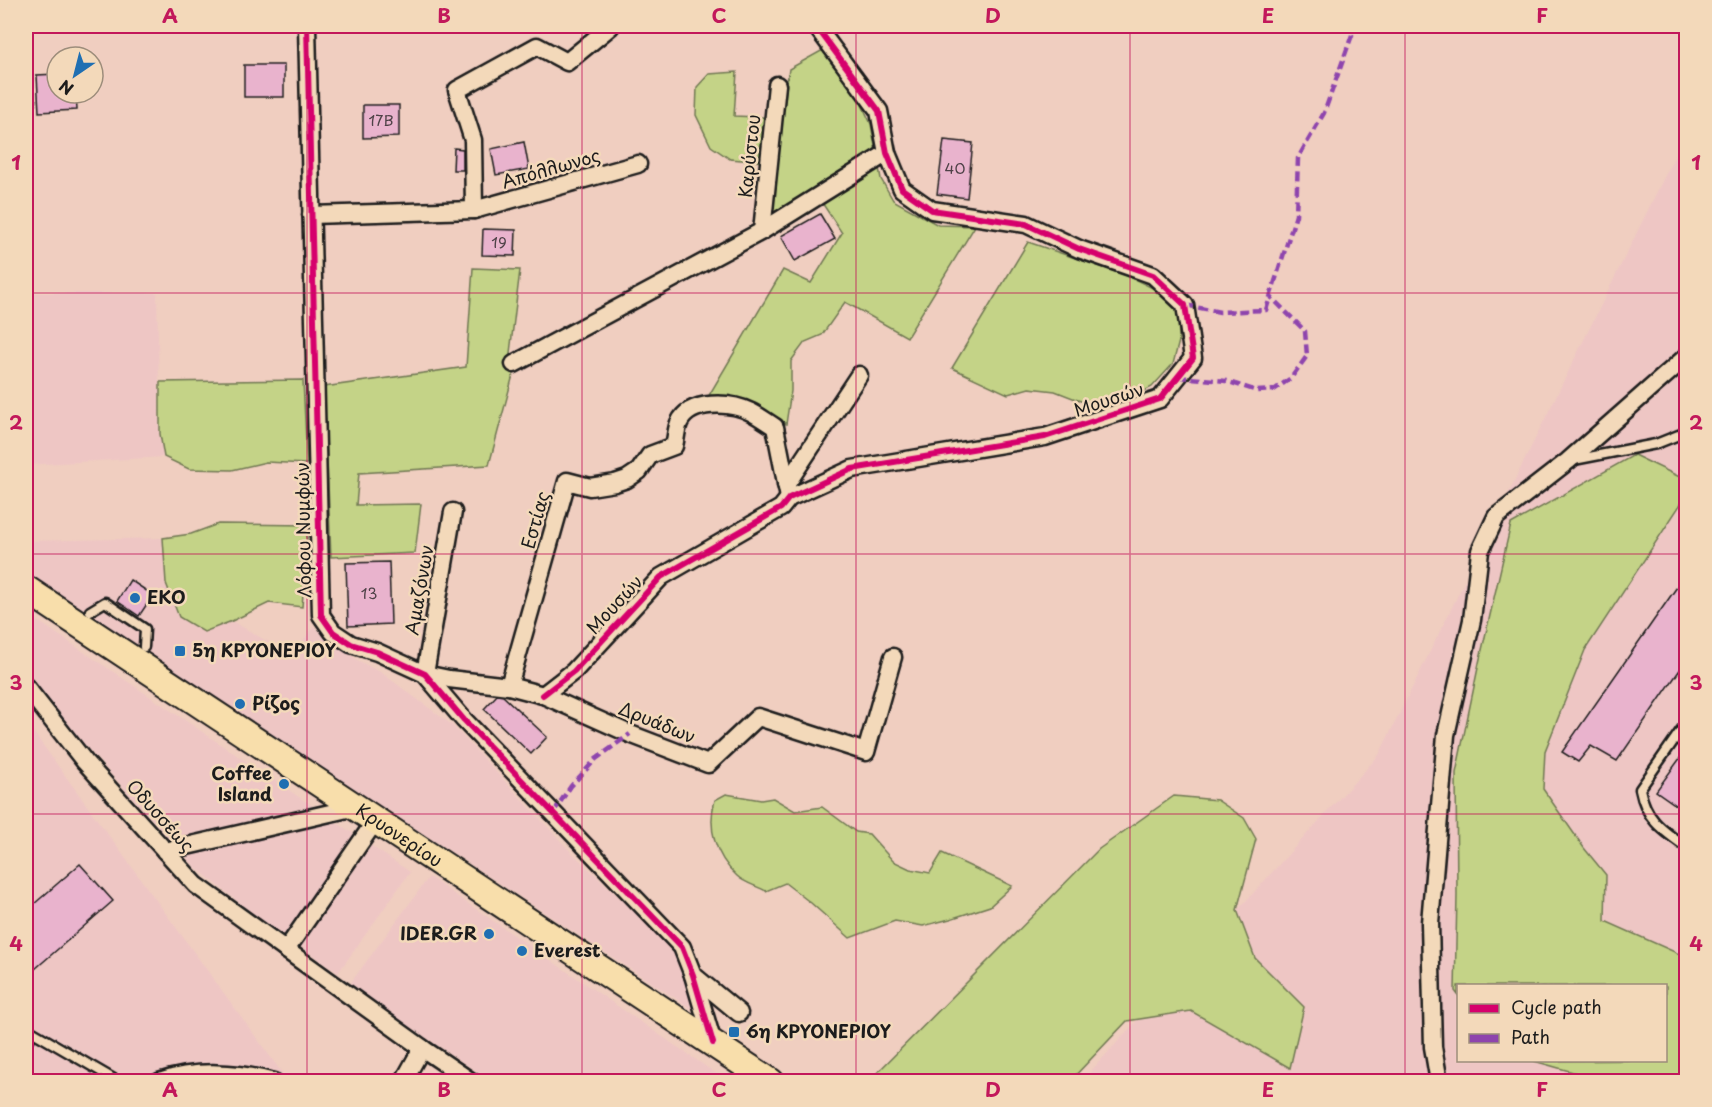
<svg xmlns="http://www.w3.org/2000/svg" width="1712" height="1107" font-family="'Playpen Sans',sans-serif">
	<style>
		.built { fill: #eec6c4; fill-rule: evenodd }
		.green { fill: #c4d387; stroke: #707852; stroke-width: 1.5 }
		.building { fill: #e9b3cd; stroke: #1c1c1c; stroke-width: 1.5 }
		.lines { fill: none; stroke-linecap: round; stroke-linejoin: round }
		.lane-casing { stroke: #1c1c1c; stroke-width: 13 }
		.street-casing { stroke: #1c1c1c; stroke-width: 21 }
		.primary-casing { stroke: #1c1c1c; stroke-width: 30 }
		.lane { stroke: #f3d9ba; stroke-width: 8 }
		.street { stroke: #f3d9ba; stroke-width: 16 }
		.primary { stroke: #f8deab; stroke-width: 26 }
		.quiet { stroke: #8e44ad; stroke-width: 4.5; stroke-dasharray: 9 4.5; stroke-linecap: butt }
		.cycleway-casing { stroke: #f3d9ba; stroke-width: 10 }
		.cycleway { stroke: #d6006c; stroke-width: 6 }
		.grid { fill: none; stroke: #c2185b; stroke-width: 1.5; stroke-opacity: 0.55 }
		.poi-dot { fill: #1f6fb2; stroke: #f3d9ba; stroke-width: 2 }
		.labels { text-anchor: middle; stroke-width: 5; stroke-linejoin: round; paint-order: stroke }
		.number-label { font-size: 15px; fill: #4f4248 }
		.street-label { font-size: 18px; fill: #1c1c1c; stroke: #f3d9ba }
		.poi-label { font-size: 18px; font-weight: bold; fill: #1c1c1c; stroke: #f3d9ba; text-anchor: start }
		.neatline { fill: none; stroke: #c2185b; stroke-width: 2 }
		.grid-label { font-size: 20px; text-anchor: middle; font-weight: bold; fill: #c2185b }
	</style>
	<rect width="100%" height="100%" fill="#f0cec0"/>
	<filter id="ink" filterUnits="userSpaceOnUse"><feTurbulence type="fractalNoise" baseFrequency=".0167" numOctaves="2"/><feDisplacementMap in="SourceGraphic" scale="12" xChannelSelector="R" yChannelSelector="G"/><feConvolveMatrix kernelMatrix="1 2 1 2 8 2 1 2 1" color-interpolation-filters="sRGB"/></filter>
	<g filter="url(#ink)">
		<g class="built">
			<path d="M1686,133V1081L1081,1082L1379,755ZM1458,986H1666V1060H1458Z"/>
			<polygon points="26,293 157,293 160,434 164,457 26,465"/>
			<polygon points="163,538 166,583 204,632 232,621 291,655 314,627 357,660 382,673 452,725 571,852 675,950 695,1011 26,574 26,541"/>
			<polygon points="26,613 410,872 338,973 251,912 196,868 84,744 26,671"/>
			<polygon points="26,722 288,1081 26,1081"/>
			<polygon points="429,877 727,1081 490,1081 349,985"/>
		</g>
		<g class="green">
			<polygon points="823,50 855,90 871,124 881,179 893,200 938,225 975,226 907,337 845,302 822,335 805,342 791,361 791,391 786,424 758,407 708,397 783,270 811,283 842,233 813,189 772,217 777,163 730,159 711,146 696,115 697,87 709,74 737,72 734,116 782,118 789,69"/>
			<polygon points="1028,242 1128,276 1161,292 1178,312 1179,341 1173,364 1152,387 1129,399 1096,407 1055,391 1029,388 1008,394 952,368"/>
			<polygon points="473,268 520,270 510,353 513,375 489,465 359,473 356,505 421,504 415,553 331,557 324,387 466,367"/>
			<polygon points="303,380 307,464 266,462 232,470 189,469 164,457 160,434 160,382"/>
			<polygon points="1634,455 1686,480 1686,496 1585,650 1545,751 1543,789 1584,848 1606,875 1605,921 1686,957 1686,1077 1658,1082 1605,1081 1534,1061 1666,1060 1666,986 1458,986 1458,995 1455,991 1457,895 1456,773 1479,663 1511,524"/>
			<polygon points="218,524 308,525 302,607 269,603 232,621 204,632 179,617 166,583 163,538 191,534"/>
			<path d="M726,794L761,800L773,798L795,811L822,807L856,832L869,834L893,861L910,869L930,873L942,853L1012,886L990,906L950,919L923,926L895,921L850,938L811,903L785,883L766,891C757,886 744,883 737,876C715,856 707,827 715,800Z"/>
			<polygon points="1174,796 1217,800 1244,818 1256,839 1237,910 1255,958 1304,1007 1290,1068 1191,1011 1127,1021 1070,1081 869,1081 1099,849"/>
		</g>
		<g class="building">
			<rect x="244" y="65" width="40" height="32"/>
			<polygon points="57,74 57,93 76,93 77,110 39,112 37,75"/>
			<polygon points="363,105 399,105 399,137 363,138"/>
			<polygon points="944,140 973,143 967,198 937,194"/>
			<polygon points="524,142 529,169 496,175 491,149"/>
			<polygon points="454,148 463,149 463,170 453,170"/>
			<polygon points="820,214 835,239 795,261 781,236"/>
			<polygon points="483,229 516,230 515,256 482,255"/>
			<polygon points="389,562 391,624 348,626 346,563"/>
			<polygon points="1686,574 1686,661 1617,761 1591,746 1578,762 1562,752"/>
			<polygon points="130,580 153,595 139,616 117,601"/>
			<polygon points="497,695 503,696 547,737 531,754 484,709"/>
			<polygon points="1686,750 1686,812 1656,791"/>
			<polygon points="80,864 113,901 35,969 26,958 26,911"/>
		</g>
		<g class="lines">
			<g class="lane-casing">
				<g id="lane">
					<polyline points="1574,460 1656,444 1686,432"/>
					<polyline points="90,611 105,602 145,629 144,647"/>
					<path d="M1686,723L1640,789C1646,820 1662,830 1686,847"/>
					<polyline points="26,1042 33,1032 119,1082"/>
					<polyline points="26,1077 35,1082"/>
				</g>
			</g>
			<g class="street-casing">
				<g id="street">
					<polyline points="307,26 321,615 333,632 351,644 377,652 425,674 464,720 682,947 693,975 713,1043"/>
					<polyline points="474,210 473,140 457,90 537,46 567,62 611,26"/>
					<polyline points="311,215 474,210 638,164"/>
					<polyline points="762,231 777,85"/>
					<polyline points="514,364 762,231 887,153"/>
					<polyline points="786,485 859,375"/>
					<polyline points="453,512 425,674 449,679 509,686 543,695 630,734 708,764 758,717 866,752 893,657"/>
					<path d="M509,686L567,481L590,487L615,483L627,479L639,471L650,455L674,446C676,439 676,430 679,423C690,399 731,402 751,412C759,416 767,422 775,427L789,498"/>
					<polyline points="26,687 85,762 196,885 425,1050 472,1082"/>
					<polyline points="543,695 574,671 661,577 781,508 789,498 852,469 1045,437 1160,399 1193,358 1185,305 1153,275 1079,249 1026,224 932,210 902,189 887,153 879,111 816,26"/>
					<polyline points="165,851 356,807"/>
					<polyline points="286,950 376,820"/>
					<polyline points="693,975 739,1013"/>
					<path d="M159,1082C196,1069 238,1072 274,1082"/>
					<polyline points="403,1082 422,1048"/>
					<polyline points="1439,1082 1433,1047 1430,923 1446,735 1472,620 1480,551 1496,517 1568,461 1686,357"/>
				</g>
			</g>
			<g class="primary-casing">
				<g id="primary">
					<path id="s1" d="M26,589L771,1082"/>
				</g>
			</g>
			<use href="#lane" class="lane"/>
			<use href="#street" class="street"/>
			<use href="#primary" class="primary"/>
			<g class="quiet">
				<polyline points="1185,305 1220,312 1266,310 1296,215 1298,158 1324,113 1352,35 1347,26"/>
				<polyline points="1178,377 1226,381 1257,391 1274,390 1291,378 1307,356 1305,331 1271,297"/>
				<polyline points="553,813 571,786 596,759 630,734"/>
			</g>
			<g class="cycleway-casing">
				<g id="cycleway">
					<polyline points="307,26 321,615 333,632 351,644 377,652 425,674 464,720 682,947 693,975 713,1043"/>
					<polyline points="543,695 574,671 661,577 781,508 789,498 852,469 1045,437 1160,399 1193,358 1185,305 1153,275 1079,249 1026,224 932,210 902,189 887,153 879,111 816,26"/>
				</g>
			</g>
			<use href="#cycleway" class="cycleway"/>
		</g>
	</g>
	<path class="grid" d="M307,26V1082M582,26V1082M856,26V1082M1130,26V1082M1405,26V1082M26,293H1686M26,554H1686M26,814H1686"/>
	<g class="poi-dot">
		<circle cx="135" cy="598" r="6"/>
		<rect x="174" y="645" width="12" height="12" rx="3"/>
		<circle cx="240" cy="704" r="6"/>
		<circle cx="284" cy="784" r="6"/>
		<circle cx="489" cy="934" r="6"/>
		<circle cx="522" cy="951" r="6"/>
		<rect x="728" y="1026" width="12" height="12" rx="3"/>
	</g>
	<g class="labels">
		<g class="number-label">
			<text x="381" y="126">17Β</text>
			<text x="955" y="174">40</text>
			<text x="499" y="248">19</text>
			<text x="369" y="599">13</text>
		</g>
		<g class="street-label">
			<text transform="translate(750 156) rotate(-84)" y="6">Καρύστου</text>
			<text transform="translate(551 169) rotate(-16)" y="6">Απόλλωνος</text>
			<text transform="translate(1109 400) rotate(-18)" y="6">Μουσών</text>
			<text transform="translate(536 520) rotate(-74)" y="6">Εστίας</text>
			<text transform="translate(304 530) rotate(-91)" y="6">Λόφου Νυμφών</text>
			<text transform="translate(420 590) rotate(-80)" y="6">Αμαζόνων</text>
			<text transform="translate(615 605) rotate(-47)" y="6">Μουσών</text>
			<text transform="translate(657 723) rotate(22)" y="6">Δρυάδων</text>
			<text transform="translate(160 816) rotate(48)" y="6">Οδυσσέως</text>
			<text dy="6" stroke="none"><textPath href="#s1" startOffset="447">Κρυονερίου</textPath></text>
		</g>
		<g class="poi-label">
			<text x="147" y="604">EKO</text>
			<text x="192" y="657">5η ΚΡΥΟΝΕΡΙΟΥ</text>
			<text x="252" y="710">Ρίζος</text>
			<text x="272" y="780" text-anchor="end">Coffee<tspan x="272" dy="21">Island</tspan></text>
			<text x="477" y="940" text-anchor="end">IDER.GR</text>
			<text x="534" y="957">Everest</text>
			<text x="746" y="1038">6η ΚΡΥΟΝΕΡΙΟΥ</text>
		</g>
	</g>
	<rect width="1712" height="1107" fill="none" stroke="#f3d9ba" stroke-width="66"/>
	<rect x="1457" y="984" width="210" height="78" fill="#f3d9ba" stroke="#9d8d7b" stroke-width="1.5"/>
	<rect x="1469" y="1004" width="30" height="9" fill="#d6006c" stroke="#9d8d7b" stroke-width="1.5"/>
	<text x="1511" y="1014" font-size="18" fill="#1c1c1c">Cycle path</text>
	<rect x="1469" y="1034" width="30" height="9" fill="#8e44ad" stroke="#9d8d7b" stroke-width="1.5"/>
	<text x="1511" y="1044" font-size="18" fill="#1c1c1c">Path</text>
	<g transform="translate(75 75) rotate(215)"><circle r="28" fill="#f3d9ba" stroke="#9d8d7b" stroke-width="1.5"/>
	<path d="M0-4.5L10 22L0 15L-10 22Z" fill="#1f6fb2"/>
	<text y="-9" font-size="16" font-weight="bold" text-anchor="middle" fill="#1c1c1c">N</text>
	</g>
	<rect x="33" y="33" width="1646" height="1041" class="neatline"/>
	<g class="grid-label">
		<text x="170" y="23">A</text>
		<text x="444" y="23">B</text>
		<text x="719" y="23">C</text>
		<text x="993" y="23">D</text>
		<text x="1268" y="23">E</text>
		<text x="1542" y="23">F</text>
		<text x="16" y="170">1</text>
		<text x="1696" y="170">1</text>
		<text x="16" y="430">2</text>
		<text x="1696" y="430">2</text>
		<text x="16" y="690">3</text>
		<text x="1696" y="690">3</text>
		<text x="16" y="951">4</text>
		<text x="1696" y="951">4</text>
		<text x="170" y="1097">A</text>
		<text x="444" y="1097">B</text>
		<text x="719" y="1097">C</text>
		<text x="993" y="1097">D</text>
		<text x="1268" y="1097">E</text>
		<text x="1542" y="1097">F</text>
	</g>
</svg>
